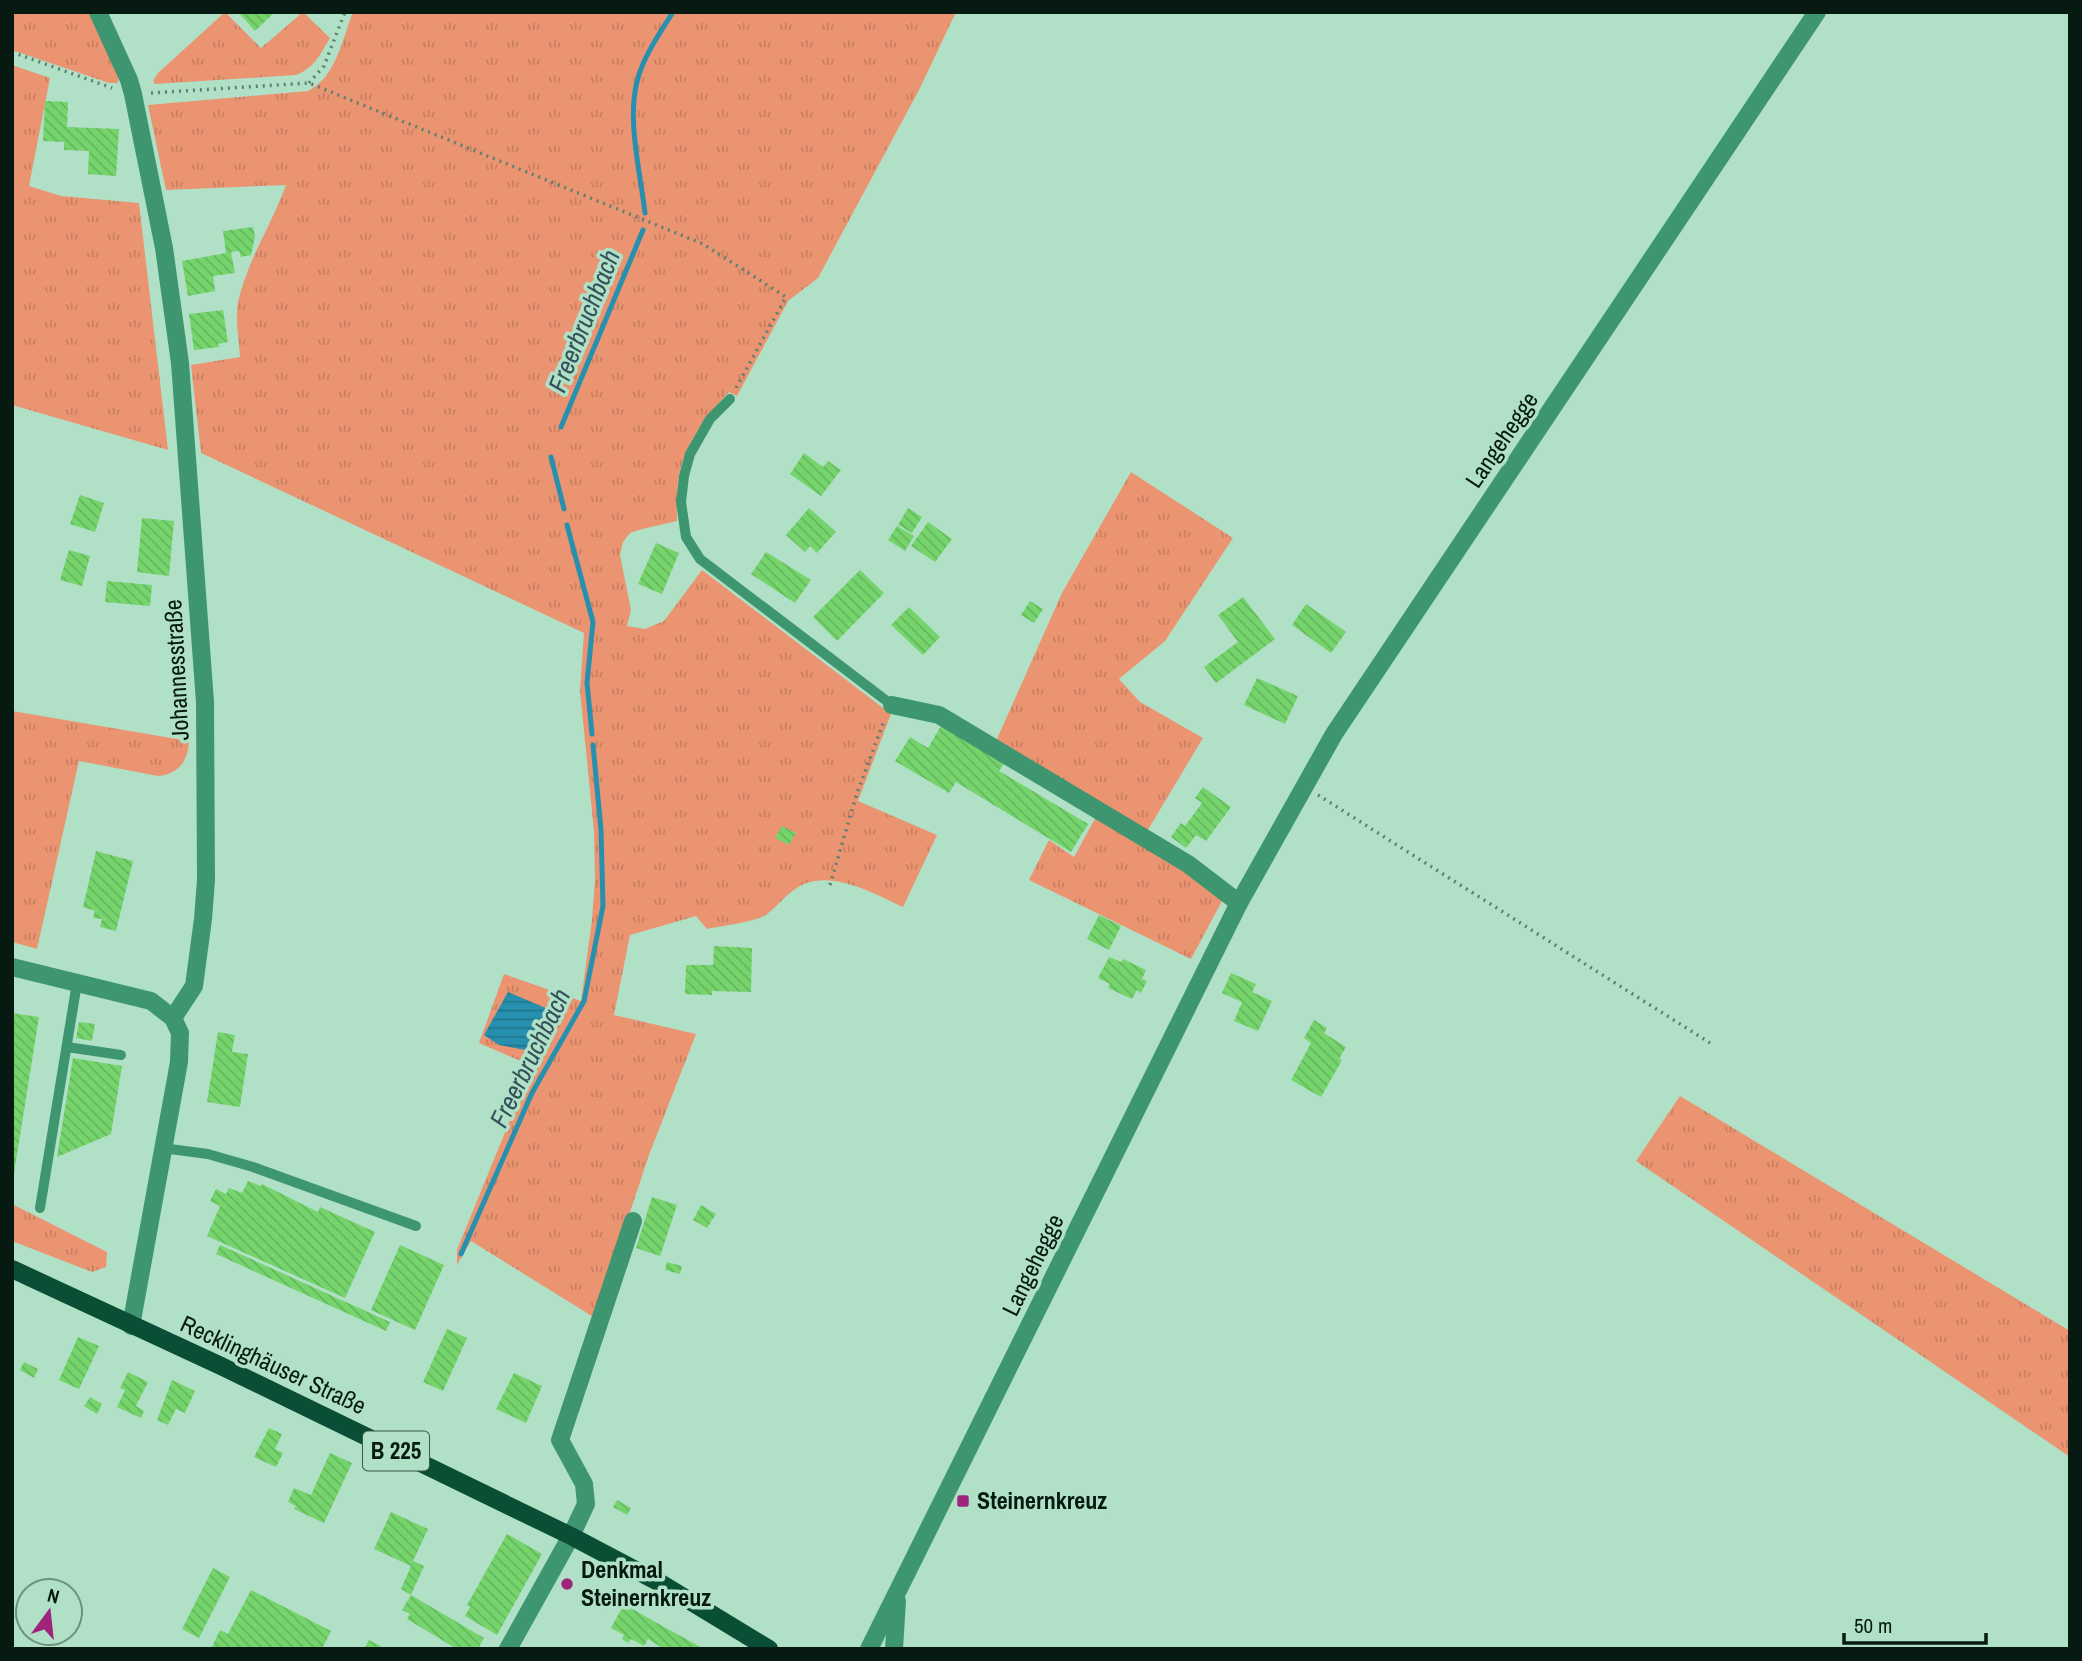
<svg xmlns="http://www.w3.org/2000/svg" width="2082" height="1661" font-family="'Archivo Narrow',sans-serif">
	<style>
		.grass { fill: url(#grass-tufts) }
		.water { fill: url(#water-rules) }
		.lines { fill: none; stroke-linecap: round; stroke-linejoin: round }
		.stream { stroke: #2790ae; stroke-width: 5 }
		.building { fill: url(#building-back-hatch) }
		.path { stroke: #5e806f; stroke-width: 3.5; stroke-dasharray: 2 5; stroke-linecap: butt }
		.service { stroke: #3e9670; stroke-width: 10 }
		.minor { stroke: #3e9670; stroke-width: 18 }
		.tertiary { stroke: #3e9670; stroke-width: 18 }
		.primary { stroke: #0a4e35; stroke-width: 18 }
		.poi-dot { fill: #9f257c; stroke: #b0e1c7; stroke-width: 2.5 }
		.labels { text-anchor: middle; stroke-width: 7; stroke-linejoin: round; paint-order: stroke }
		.shield { fill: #b0e1c7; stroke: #3a5648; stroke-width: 2 }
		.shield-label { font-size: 23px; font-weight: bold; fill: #071a11 }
		.street-label { font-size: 24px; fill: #071a11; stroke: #b0e1c7 }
		.poi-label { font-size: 24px; font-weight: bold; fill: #071a11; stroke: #b0e1c7; text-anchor: start }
		.water-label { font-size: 26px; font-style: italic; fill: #34525c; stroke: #b0e1c7 }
	</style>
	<defs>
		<pattern id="grass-tufts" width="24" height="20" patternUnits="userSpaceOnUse" patternTransform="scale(1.75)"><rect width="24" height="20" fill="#eb9472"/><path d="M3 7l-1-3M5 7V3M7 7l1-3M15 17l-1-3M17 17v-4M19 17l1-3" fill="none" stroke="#c87f62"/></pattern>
		<pattern id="water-rules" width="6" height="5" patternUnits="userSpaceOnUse" patternTransform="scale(1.75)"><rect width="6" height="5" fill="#2790ae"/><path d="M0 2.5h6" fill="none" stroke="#20758c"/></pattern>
		<pattern id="building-back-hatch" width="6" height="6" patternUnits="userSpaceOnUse" patternTransform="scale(1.75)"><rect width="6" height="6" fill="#75d56c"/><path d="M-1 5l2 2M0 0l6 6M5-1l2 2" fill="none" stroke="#64b65d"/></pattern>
	</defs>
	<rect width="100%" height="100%" fill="#b0e1c7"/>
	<g class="grass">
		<polygon points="12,12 89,12 118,74 118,83 109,83 12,50"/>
		<path d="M225,12L261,48L303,12L330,38C320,54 315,68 296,75L155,84L153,81L158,73Z"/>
		<path d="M353,12H956L920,88L818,278L788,301L737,396L729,392C706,416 685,443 679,476C676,490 677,506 677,521L642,529L630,533L623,542L620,555L631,610L627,626L645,629L664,621L702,570L891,714L858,801L937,835L903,907C875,894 835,871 804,884C788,891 779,905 766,915C755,922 722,926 707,929L696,916L630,935L614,1015L696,1034L649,1155L595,1318L471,1241L457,1265V1250L532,1066L479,1043L504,974L581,1001L592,920L595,879L594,831L580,691L584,633L201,453L191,365L240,357C239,340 235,318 238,302C247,261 272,224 286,185L166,190L148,105L308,91C336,77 342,40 353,12Z"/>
		<polygon points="12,65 50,78 29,186 61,196 139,203 168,450 12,405"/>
		<polygon points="1131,472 1233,538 1165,641 1119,679 1140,702 1203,738 1146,833 996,741 1062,593"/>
		<path d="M12,711L189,741C188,761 179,774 158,776L79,761L37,949L12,942Z"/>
		<polygon points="1097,815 1169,859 1222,901 1191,959 1029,880 1049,840 1074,857"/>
		<polygon points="1680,1096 2070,1331 2070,1457 1636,1161"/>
		<polygon points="12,1204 107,1252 106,1267 92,1272 12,1241"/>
	</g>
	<polygon class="water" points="508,992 555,1012 540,1044 531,1051 499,1045 484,1035"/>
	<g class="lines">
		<g class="stream">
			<path d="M645,213C640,169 624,111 641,69C648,49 662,30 673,12"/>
			<polyline points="561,427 643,230"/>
			<polyline points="551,457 564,509"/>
			<polyline points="567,525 593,622 587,683 592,734"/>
			<polyline points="461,1254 532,1093 584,1001 603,906 601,830 593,745"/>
		</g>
	</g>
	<g class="building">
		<polygon points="238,12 275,12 255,31"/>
		<polygon points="45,101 68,102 67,127 119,129 116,176 88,174 89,151 64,150 64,142 43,141"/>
		<polygon points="253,227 255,237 251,255 241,257 239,251 231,252 235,273 213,276 215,291 188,296 182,261 226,253 223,231"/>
		<polygon points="223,310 228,342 218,344 219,347 194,350 189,314"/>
		<polygon points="804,453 823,467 828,461 841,470 821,496 790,474"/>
		<polygon points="80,495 104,503 95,532 70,524"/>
		<polygon points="809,508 836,532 817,553 810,546 805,552 786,535"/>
		<polygon points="908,508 922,517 912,533 898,525"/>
		<polygon points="142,518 174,521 169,576 137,572"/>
		<polygon points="928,522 952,539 935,562 911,546"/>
		<polygon points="897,526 914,536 905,551 888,540"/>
		<polygon points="656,543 679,553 662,594 638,584"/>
		<polygon points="69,550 90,556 82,586 60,580"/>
		<polygon points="766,552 811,580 795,603 751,574"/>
		<polygon points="860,570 884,593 837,641 813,617"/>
		<polygon points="107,581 152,585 150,606 105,602"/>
		<polygon points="1243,597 1275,639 1216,683 1204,667 1238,642 1218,615"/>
		<polygon points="1030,601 1043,609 1034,623 1021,615"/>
		<polygon points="1306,604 1346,632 1331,653 1292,625"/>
		<polygon points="909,607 940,637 923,655 891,625"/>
		<polygon points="1257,678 1298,696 1285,724 1244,705"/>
		<polygon points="942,724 1005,762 999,771 1088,824 1071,852 956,782 949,793 895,761 910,737 928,748"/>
		<polygon points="1203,787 1231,807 1206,841 1196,835 1186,848 1171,837 1181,823 1185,826 1202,803 1195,798"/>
		<polygon points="782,826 796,833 789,845 775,838"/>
		<polygon points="96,851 133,861 116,931 100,927 102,919 93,918 95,911 83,907"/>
		<polygon points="1099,915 1121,926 1109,950 1087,939"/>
		<polygon points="714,946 752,948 751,992 712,991 712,995 685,994 686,965 713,965"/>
		<polygon points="1109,957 1121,962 1123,959 1146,970 1142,979 1147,981 1141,993 1137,990 1132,999 1108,988 1110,984 1098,978"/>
		<polygon points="1231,973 1256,984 1252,992 1272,1001 1258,1031 1234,1021 1242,1002 1222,993"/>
		<polygon points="12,1013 39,1017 14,1173 12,1173"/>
		<polygon points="1314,1020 1327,1028 1324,1033 1346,1047 1339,1059 1342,1060 1321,1097 1291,1080 1311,1043 1304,1038"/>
		<polygon points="79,1022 95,1024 92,1041 76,1038"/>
		<polygon points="218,1032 235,1035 232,1052 248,1054 240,1107 207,1102"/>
		<polygon points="73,1058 122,1066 111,1134 57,1157"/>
		<polygon points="248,1181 261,1186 262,1184 318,1212 320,1207 375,1232 345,1298 207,1236 220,1206 210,1201 216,1189 226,1194 229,1188 242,1193"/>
		<polygon points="652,1197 677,1205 660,1256 636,1248"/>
		<polygon points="701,1205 716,1214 707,1228 693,1220"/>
		<polygon points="220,1245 390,1322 386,1331 216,1254"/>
		<polygon points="400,1245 444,1265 415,1330 371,1310"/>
		<polygon points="667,1262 682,1266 680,1274 665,1270"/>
		<polygon points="447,1329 467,1338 443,1391 423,1382"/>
		<polygon points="78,1337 99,1346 79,1389 59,1380"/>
		<polygon points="24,1362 38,1369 34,1378 20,1370"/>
		<polygon points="128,1372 148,1382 136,1406 144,1411 141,1418 117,1407 125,1390 120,1388"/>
		<polygon points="514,1373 542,1386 526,1423 496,1409"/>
		<polygon points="172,1380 195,1391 185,1413 176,1409 168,1425 157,1420"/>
		<polygon points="90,1397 102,1404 97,1414 84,1406"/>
		<polygon points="269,1428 282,1434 275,1449 283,1453 276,1467 254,1457"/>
		<polygon points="330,1453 352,1463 324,1523 294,1509 296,1506 288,1502 294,1488 311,1495"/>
		<polygon points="617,1500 631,1508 627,1515 613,1507"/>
		<polygon points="391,1512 428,1529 413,1561 424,1566 411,1595 401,1589 411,1566 374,1549"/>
		<polygon points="507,1534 542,1554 497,1635 465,1616 470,1607 467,1605"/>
		<polygon points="213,1568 230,1577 199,1638 182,1629"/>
		<polygon points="251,1590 331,1631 322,1649 211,1649 220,1630 228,1634"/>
		<polygon points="411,1595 484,1638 478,1649 457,1649 407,1619 410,1614 402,1610"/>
		<polygon points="624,1604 657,1623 704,1649 664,1649 648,1639 644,1646 631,1639 628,1643 622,1639 624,1635 611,1628"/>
		<polygon points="369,1640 386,1649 364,1649"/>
	</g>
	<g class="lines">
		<g class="path">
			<polyline points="12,52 112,88"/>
			<polyline points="309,83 324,66 345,12"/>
			<polyline points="151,93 309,83 703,244 786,297 736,388"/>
			<polyline points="1318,795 1710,1043"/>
			<polyline points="830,885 857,793 884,721"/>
		</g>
		<g class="service">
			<polyline points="730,399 710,419 690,454 684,476 681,502 686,537 700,559 892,705"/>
			<polyline points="67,1047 121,1055"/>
			<polyline points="162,1148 208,1154 253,1167 416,1226"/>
			<polyline points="40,1208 77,983"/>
		</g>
		<g class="minor">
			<polyline points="98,12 129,80 133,94 164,248 180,363 205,702 206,880 203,919 194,986 173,1018"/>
			<polyline points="892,705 939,715 1188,864 1239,903"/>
			<polyline points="12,967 151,1001 173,1018 180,1033 179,1062 131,1326"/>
			<polyline points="508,1649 571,1536 586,1504 584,1484 560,1440 633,1221"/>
		</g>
		<g class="tertiary">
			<polyline points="869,1649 1239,903 1334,734 1817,12"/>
			<polyline points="894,1649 897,1601"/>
		</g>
		<polyline class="primary" points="12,1269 221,1366 571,1536 662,1584 769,1649"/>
	</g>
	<g class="poi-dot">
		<rect x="956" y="1494" width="14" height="14" rx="3.5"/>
		<circle cx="567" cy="1584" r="7"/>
	</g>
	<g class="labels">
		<rect class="shield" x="363" y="1431.5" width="66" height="39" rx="5"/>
		<g class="shield-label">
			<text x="396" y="1459">B 225</text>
		</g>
		<g class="street-label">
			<text transform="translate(1502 440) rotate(-56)" y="8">Langehegge</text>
			<text transform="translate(177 670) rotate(-93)" y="8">Johannesstraße</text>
			<text transform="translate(1033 1265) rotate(-64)" y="8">Langehegge</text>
			<text transform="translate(273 1365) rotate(25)" y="8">Recklinghäuser Straße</text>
		</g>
		<g class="poi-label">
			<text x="977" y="1509">Steinernkreuz</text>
			<text x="581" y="1578">Denkmal<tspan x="581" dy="28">Steinernkreuz</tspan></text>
		</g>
		<g class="water-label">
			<text transform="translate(584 321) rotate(-68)" y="9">Freerbruchbach</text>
			<text transform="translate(530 1058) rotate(-64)" y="9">Freerbruchbach</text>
		</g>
	</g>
	<rect width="2082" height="1661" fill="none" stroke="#071a11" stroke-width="28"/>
	<g transform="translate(49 1612) rotate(15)"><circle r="33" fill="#b0e1c7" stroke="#6c917e" stroke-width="2"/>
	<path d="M0-5L12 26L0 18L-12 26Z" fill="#9f257c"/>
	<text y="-10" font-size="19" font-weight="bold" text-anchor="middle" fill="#071a11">N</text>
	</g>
	<path d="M1844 1633v10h142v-10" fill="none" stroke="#071a11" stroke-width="3.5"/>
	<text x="1854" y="1633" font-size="21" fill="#071a11" stroke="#b0e1c7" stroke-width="5" paint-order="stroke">50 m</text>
</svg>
